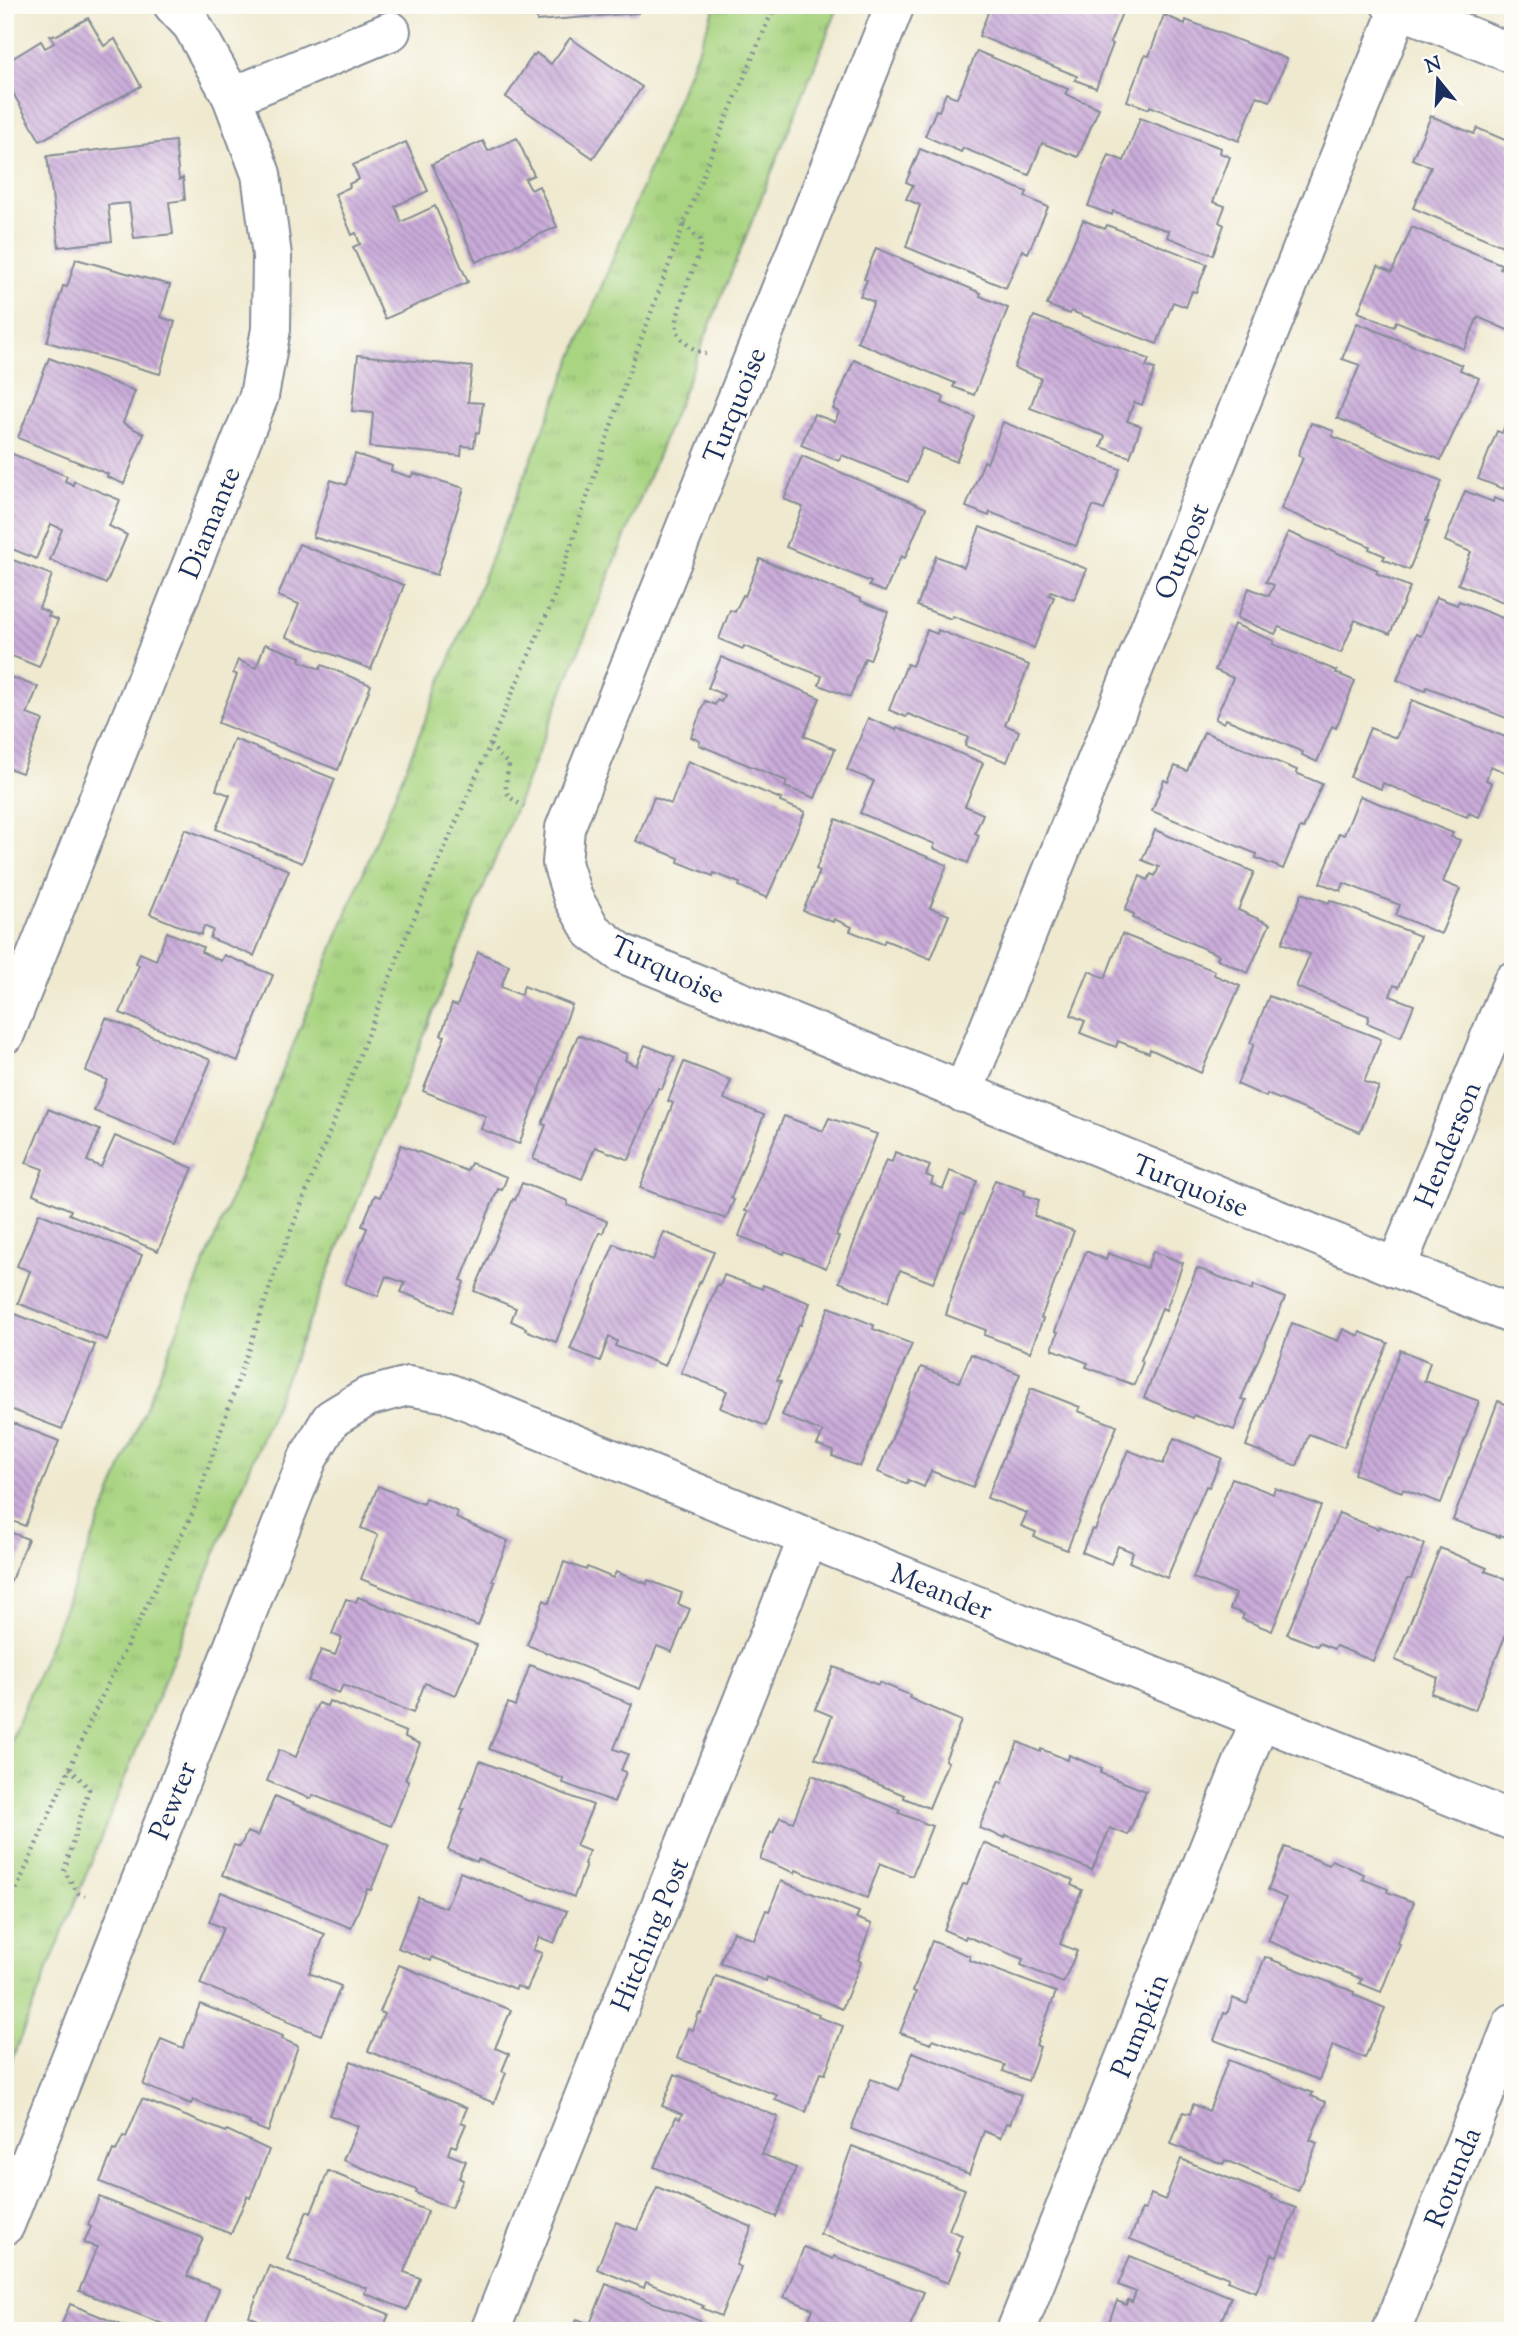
<svg xmlns="http://www.w3.org/2000/svg" width="1518" height="2336" font-family="'Sorts Mill Goudy',serif">
	<style>
		.grass { fill: url(#grass-tufts); stroke: #628270; stroke-width: 2 }
		.building { fill: url(#building-back-hatch) }
		.lines { fill: none; stroke-linecap: round; stroke-linejoin: round }
		.minor-casing { stroke: #858c96; stroke-width: 42 }
		.path { stroke: #858c96; stroke-width: 4.5; stroke-dasharray: 2 5; stroke-linecap: butt }
		.minor { stroke: #fff; stroke-width: 38 }
		.labels { text-anchor: middle; stroke-width: 5; stroke-linejoin: round; paint-order: stroke }
		.street-label { font-size: 28px; fill: #1b2f5e; stroke: #fdfcf7 }
	</style>
	<defs>
		<pattern id="grass-tufts" width="24" height="20" patternUnits="userSpaceOnUse" patternTransform="scale(1.75)"><rect width="24" height="20" fill="#a9d481"/><path d="M3 7l-1-3M5 7V3M7 7l1-3M15 17l-1-3M17 17v-4M19 17l1-3" fill="none" stroke="#91b672"/></pattern>
		<pattern id="building-back-hatch" width="6" height="6" patternUnits="userSpaceOnUse" patternTransform="scale(1.75)"><rect width="6" height="6" fill="#caacd9"/><path d="M-1 5l2 2M0 0l6 6M5-1l2 2" fill="none" stroke="#a38cb3"/></pattern>
	</defs>
	<rect width="100%" height="100%" fill="#fdfcf7"/>
	<filter id="ink" filterUnits="userSpaceOnUse"><feTurbulence type="fractalNoise" baseFrequency=".0143" numOctaves="2"/><feDisplacementMap in="SourceGraphic" scale="14" xChannelSelector="R" yChannelSelector="G"/><feConvolveMatrix kernelMatrix="1 2 1 2 8 2 1 2 1" color-interpolation-filters="sRGB"/></filter>
	<filter id="wash" filterUnits="userSpaceOnUse"><feTurbulence type="fractalNoise" baseFrequency=".00686" numOctaves="4" result="noise"/><feDisplacementMap in="SourceGraphic" scale="28" xChannelSelector="R" yChannelSelector="G"/><feGaussianBlur stdDeviation="1.57" result="paint"/><feColorMatrix in="noise" values="0 0 0 0 0 0 0 0 0 0 0 0 0 0 0 0 0 1.4 0 .05"/><feComposite in="paint" operator="in"/></filter>
	<g filter="url(#wash)">
		<rect width="100%" height="100%" fill="#efe9cf"/>
		<polygon class="grass" points="716,5 839,5 5,2076 5,1754"/>
		<g id="blocks">
			<g class="building">
				<polygon points="521,5 637,5 638,13 537,21 537,16 522,17"/>
				<polygon points="991,5 1125,5 1110,43 1113,44 1096,88 1075,80 1077,76 979,36"/>
				<polygon points="1164,15 1185,24 1186,20 1287,59 1270,101 1257,96 1239,141 1150,106 1149,109 1127,101 1145,55 1149,56"/>
				<polygon points="88,18 104,46 115,39 141,86 40,141 5,79 5,63 41,41 45,48 54,43 50,36 57,35"/>
				<polygon points="570,38 642,87 593,158 506,97 533,55 534,56 536,53 551,64"/>
				<polygon points="977,51 1068,89 1065,94 1099,108 1078,157 1042,143 1029,175 963,148 961,152 925,136 936,110 939,111 946,93 957,98"/>
				<polygon points="1431,116 1474,134 1477,128 1512,143 1510,148 1513,149 1513,255 1509,253 1510,249 1413,208 1431,167 1412,159"/>
				<polygon points="1140,118 1221,148 1220,153 1230,157 1213,202 1225,206 1219,222 1224,225 1213,255 1167,237 1169,231 1113,211 1112,215 1088,206 1109,155 1124,161"/>
				<polygon points="517,138 534,175 525,179 531,190 539,186 557,227 476,262 432,164 483,141 488,151"/>
				<polygon points="175,141 179,180 183,178 185,200 169,202 173,234 134,238 129,203 108,205 112,241 59,247 47,156"/>
				<polygon points="406,142 428,191 395,206 401,222 435,206 468,282 385,319 353,247 360,244 356,233 352,235 335,194 350,187 349,184 359,179 353,165"/>
				<polygon points="920,149 1027,192 1025,197 1048,207 1028,253 1022,250 1006,288 906,247 920,205 906,199 913,185 906,182"/>
				<polygon points="1083,220 1105,229 1107,225 1207,264 1196,292 1192,291 1186,307 1173,302 1157,344 1071,311 1070,314 1047,305"/>
				<polygon points="1412,227 1501,264 1500,268 1513,273 1512,332 1478,317 1464,349 1396,321 1394,327 1358,312 1378,266 1392,272"/>
				<polygon points="876,248 981,293 980,296 1008,308 974,395 953,387 955,383 857,342 874,302 860,296 867,280 864,279"/>
				<polygon points="76,259 170,285 161,317 175,322 160,374 47,342 63,286 67,287"/>
				<polygon points="1034,316 1149,359 1146,367 1155,369 1142,405 1134,402 1127,421 1141,426 1130,457 1101,447 1105,436 1030,408 1041,378 1014,368"/>
				<polygon points="1357,323 1462,365 1460,370 1479,378 1441,460 1337,418 1360,365 1342,359"/>
				<polygon points="358,355 472,367 468,402 483,403 479,433 476,432 474,447 462,446 461,456 370,447 373,413 352,411"/>
				<polygon points="49,358 135,391 123,423 144,434 124,484 107,477 108,474 18,438"/>
				<polygon points="854,360 944,397 942,403 975,417 956,462 922,448 908,482 842,455 839,461 801,445 814,414 835,422 839,412 833,409"/>
				<polygon points="1513,404 1513,489 1505,485 1504,489 1478,479 1497,431 1502,433"/>
				<polygon points="1003,422 1120,469 1104,510 1093,506 1076,546 990,512 989,516 966,507 984,461 987,463"/>
				<polygon points="1311,423 1334,431 1332,436 1442,481 1426,521 1429,521 1409,570 1383,559 1385,556 1369,549 1370,546 1281,509 1303,458 1298,455"/>
				<polygon points="5,451 67,476 65,481 73,485 74,481 120,500 109,526 127,535 106,584 50,560 62,529 51,524 36,559 5,546"/>
				<polygon points="355,454 392,466 391,471 411,477 413,473 464,488 437,575 313,537 331,480 346,485"/>
				<polygon points="802,456 926,508 905,558 901,556 885,592 869,586 871,582 786,547 803,507 784,499"/>
				<polygon points="1465,491 1493,502 1494,498 1513,505 1513,606 1458,584 1471,552 1445,541"/>
				<polygon points="980,527 1087,569 1074,600 1051,591 1049,595 1054,597 1034,648 953,616 951,619 917,606 936,556 964,567"/>
				<polygon points="1288,532 1378,570 1376,573 1410,587 1390,634 1355,620 1341,653 1279,627 1275,634 1237,618 1249,588 1269,596 1274,585 1266,582"/>
				<polygon points="299,544 404,585 371,669 286,637 299,604 278,596"/>
				<polygon points="5,557 52,575 39,608 50,613 48,616 58,620 39,667 5,653"/>
				<polygon points="760,559 861,599 861,601 888,612 870,660 865,658 850,697 819,685 822,676 744,646 743,649 719,639 730,610 735,612 743,595 745,596"/>
				<polygon points="1436,597 1457,605 1459,601 1513,622 1513,710 1509,719 1427,687 1425,691 1397,680 1416,634 1421,636"/>
				<polygon points="1234,624 1274,641 1273,644 1337,671 1336,673 1355,681 1336,728 1332,726 1317,762 1302,755 1303,752 1226,719 1224,723 1215,719 1233,678 1215,670"/>
				<polygon points="927,630 937,634 938,630 1029,665 1005,725 1019,731 1007,762 965,746 968,737 908,714 906,717 889,710 907,664 912,666"/>
				<polygon points="265,644 301,657 300,661 320,669 322,665 371,685 338,770 218,723 237,675 233,673 238,660 256,668"/>
				<polygon points="721,657 820,698 804,736 835,749 815,798 785,787 787,781 699,745 700,741 691,737 705,701 715,705 717,700 721,702 724,695 708,688"/>
				<polygon points="5,675 38,687 27,714 43,720 22,773 5,767"/>
				<polygon points="1412,700 1513,740 1513,754 1506,773 1491,766 1486,780 1492,783 1479,817 1469,813 1467,817 1383,783 1381,789 1350,777 1370,728 1396,738"/>
				<polygon points="868,718 896,730 897,727 983,763 965,806 983,814 975,833 979,835 968,863 933,848 935,844 860,813 874,781 847,770"/>
				<polygon points="1204,732 1297,770 1296,773 1322,784 1303,829 1300,828 1283,869 1256,858 1257,854 1152,811 1164,780 1168,782 1175,766 1187,771"/>
				<polygon points="234,739 335,779 302,863 216,829 230,795 216,790"/>
				<polygon points="688,761 781,799 780,802 805,812 767,898 739,886 740,883 714,873 713,876 678,862 679,858 636,841 654,797 671,804"/>
				<polygon points="1360,796 1453,833 1451,837 1460,840 1443,882 1460,889 1441,934 1396,915 1400,905 1344,883 1341,891 1320,883 1339,833 1344,835"/>
				<polygon points="836,819 947,865 930,908 949,915 931,959 885,940 883,944 850,931 852,927 834,919 833,922 803,911 820,871 816,869"/>
				<polygon points="185,829 289,870 254,956 210,938 213,930 204,926 201,935 150,914"/>
				<polygon points="1155,830 1254,872 1238,910 1270,924 1248,973 1217,959 1219,955 1133,918 1134,914 1125,910 1140,876 1148,880 1151,874 1155,876 1159,867 1142,860"/>
				<polygon points="1302,893 1329,903 1330,900 1420,936 1399,987 1394,985 1390,996 1414,1005 1401,1037 1367,1023 1369,1016 1296,987 1310,954 1282,943"/>
				<polygon points="167,932 203,947 201,952 221,961 224,955 273,975 238,1061 120,1013 139,965 136,963 140,953 156,960"/>
				<polygon points="1122,934 1215,971 1214,975 1240,986 1201,1073 1150,1049 1149,1053 1118,1041 1116,1047 1080,1033 1085,1021 1071,1015 1089,971 1105,978"/>
				<polygon points="478,952 509,965 501,987 521,995 524,986 572,1005 519,1144 481,1129 486,1116 423,1091 445,1036 441,1035 452,1004 457,1006"/>
				<polygon points="1269,996 1381,1039 1364,1082 1379,1087 1360,1132 1267,1094 1266,1097 1237,1084 1254,1044 1250,1043"/>
				<polygon points="106,1018 211,1060 176,1144 94,1111 107,1080 86,1071"/>
				<polygon points="578,1035 627,1054 625,1060 636,1066 645,1045 675,1057 662,1089 658,1088 629,1160 595,1147 582,1179 533,1159 546,1125 542,1124"/>
				<polygon points="684,1062 731,1080 724,1099 764,1115 731,1198 734,1200 726,1219 640,1188 673,1103 668,1101"/>
				<polygon points="48,1109 100,1130 87,1161 101,1167 115,1136 193,1168 158,1251 69,1214 71,1210 33,1194 43,1169 26,1163"/>
				<polygon points="784,1116 823,1131 829,1118 877,1134 836,1236 839,1237 826,1268 785,1251 784,1254 739,1236 748,1212 745,1211"/>
				<polygon points="401,1145 467,1171 471,1163 507,1177 502,1190 498,1189 461,1280 464,1282 452,1312 401,1292 405,1283 386,1276 378,1296 345,1284 367,1228 362,1226 375,1195 380,1197"/>
				<polygon points="895,1152 930,1166 926,1175 933,1178 931,1184 943,1189 950,1171 977,1181 964,1214 961,1213 933,1283 900,1270 888,1302 839,1282 886,1160 892,1162"/>
				<polygon points="1513,1167 1513,1191 1505,1187"/>
				<polygon points="995,1180 1025,1191 1024,1195 1039,1200 1034,1216 1074,1231 1041,1318 1043,1319 1030,1352 984,1335 986,1330 946,1315 954,1286"/>
				<polygon points="522,1183 568,1201 567,1205 607,1221 603,1233 599,1233 556,1342 525,1330 526,1328 511,1321 516,1308 474,1291 513,1199 515,1200"/>
				<polygon points="39,1213 142,1255 107,1340 18,1303 30,1271 17,1266"/>
				<polygon points="664,1232 714,1252 701,1282 700,1281 665,1366 615,1346 617,1341 609,1337 600,1361 570,1349 614,1244 653,1260"/>
				<polygon points="1086,1251 1106,1260 1108,1253 1147,1268 1153,1251 1183,1263 1166,1310 1162,1308 1141,1360 1143,1362 1134,1385 1086,1367 1088,1363 1052,1349 1058,1332 1055,1331"/>
				<polygon points="1197,1268 1252,1290 1254,1285 1285,1298 1241,1399 1246,1400 1234,1430 1194,1415 1193,1418 1144,1398"/>
				<polygon points="724,1275 762,1289 763,1285 810,1303 801,1325 799,1324 777,1380 781,1381 766,1426 720,1408 727,1391 681,1373 717,1285 720,1286"/>
				<polygon points="829,1307 874,1325 873,1329 912,1344 860,1467 832,1456 834,1451 817,1445 823,1432 782,1415"/>
				<polygon points="5,1310 95,1345 62,1429 5,1407"/>
				<polygon points="1292,1323 1338,1341 1343,1329 1359,1336 1360,1332 1388,1343 1344,1447 1309,1434 1297,1466 1246,1446"/>
				<polygon points="1400,1350 1430,1362 1424,1381 1479,1401 1441,1503 1403,1489 1402,1492 1354,1474"/>
				<polygon points="971,1354 1020,1374 973,1487 931,1471 924,1487 908,1480 907,1484 878,1472 921,1367 959,1382"/>
				<polygon points="1031,1388 1080,1407 1078,1411 1117,1426 1067,1550 1034,1537 1036,1532 1021,1526 1027,1513 987,1498"/>
				<polygon points="1498,1401 1513,1407 1513,1539 1500,1535 1500,1537 1453,1520"/>
				<polygon points="5,1420 59,1441 25,1526 5,1518"/>
				<polygon points="1174,1438 1222,1458 1209,1487 1206,1486 1167,1578 1129,1562 1133,1552 1118,1546 1111,1564 1082,1552 1092,1529 1095,1530 1128,1450 1163,1464"/>
				<polygon points="1232,1478 1273,1494 1275,1488 1321,1506 1272,1631 1242,1619 1244,1614 1230,1609 1236,1594 1193,1578"/>
				<polygon points="378,1486 423,1504 425,1498 458,1512 456,1518 508,1541 492,1581 495,1582 478,1626 361,1579 378,1535 361,1528"/>
				<polygon points="1339,1513 1378,1529 1379,1526 1425,1544 1411,1579 1407,1579 1373,1661 1336,1646 1334,1649 1319,1643 1317,1646 1287,1634"/>
				<polygon points="5,1530 28,1539 5,1595"/>
				<polygon points="1440,1548 1487,1568 1485,1571 1513,1582 1513,1617 1475,1710 1431,1693 1438,1678 1395,1660"/>
				<polygon points="564,1562 586,1570 587,1567 613,1578 616,1572 647,1584 648,1580 682,1593 678,1604 690,1609 672,1652 657,1646 640,1689 527,1645 544,1600 549,1603"/>
				<polygon points="358,1597 477,1645 456,1695 425,1683 413,1713 343,1685 339,1693 308,1681 321,1650 335,1655 342,1638 332,1634 346,1599 356,1602"/>
				<polygon points="530,1665 632,1704 614,1749 628,1754 621,1770 626,1772 614,1802 563,1783 564,1779 489,1749 508,1703 515,1706"/>
				<polygon points="834,1667 878,1685 879,1682 910,1695 909,1698 961,1721 945,1760 948,1762 929,1808 904,1798 904,1795 815,1758 832,1716 815,1709"/>
				<polygon points="329,1701 406,1732 405,1737 420,1744 405,1779 409,1781 391,1826 313,1795 311,1799 267,1781 279,1750 296,1757 318,1703 327,1706"/>
				<polygon points="1018,1742 1040,1752 1041,1749 1068,1760 1069,1755 1102,1769 1100,1773 1146,1791 1128,1835 1110,1828 1092,1870 1006,1835 1005,1838 979,1828 999,1781 1002,1783"/>
				<polygon points="480,1761 593,1805 576,1846 589,1851 584,1864 586,1865 574,1897 478,1859 477,1862 448,1850 464,1809 461,1809"/>
				<polygon points="812,1775 900,1810 899,1813 932,1826 912,1876 880,1863 867,1898 796,1870 795,1873 760,1859 771,1832 773,1833 780,1817 793,1822"/>
				<polygon points="275,1796 389,1845 371,1890 367,1889 351,1928 222,1875 234,1845 240,1847 247,1832 258,1836"/>
				<polygon points="984,1843 1073,1880 1071,1885 1082,1890 1060,1944 1077,1951 1063,1983 1021,1965 1023,1959 966,1936 965,1939 944,1930 963,1884 967,1885"/>
				<polygon points="1285,1847 1329,1865 1332,1860 1364,1874 1362,1879 1388,1889 1387,1892 1414,1902 1397,1943 1400,1944 1381,1992 1359,1983 1362,1979 1268,1941 1286,1898 1268,1890"/>
				<polygon points="460,1872 536,1902 537,1900 567,1911 554,1943 539,1937 533,1950 542,1953 527,1990 517,1986 516,1989 432,1957 431,1961 398,1948 418,1897 446,1908"/>
				<polygon points="781,1881 859,1912 856,1918 872,1924 858,1960 861,1962 842,2009 767,1977 766,1981 720,1963 733,1931 754,1940 766,1910 769,1911"/>
				<polygon points="221,1892 325,1934 309,1973 341,1986 321,2035 286,2021 287,2019 200,1984 223,1928 209,1922"/>
				<polygon points="932,1941 970,1956 969,1960 1056,1992 1036,2045 1040,2047 1028,2081 1003,2071 1005,2065 933,2039 931,2044 900,2033 916,1992 913,1991"/>
				<polygon points="1265,1957 1354,1992 1354,1995 1385,2008 1365,2058 1333,2045 1319,2080 1214,2040 1224,2013 1227,2014 1233,1998 1247,2004"/>
				<polygon points="399,1965 511,2010 495,2048 509,2054 502,2071 506,2073 494,2103 368,2051 384,2014 380,2012"/>
				<polygon points="716,1976 819,2014 818,2017 843,2026 825,2074 820,2073 806,2112 775,2100 777,2095 677,2058 688,2028 693,2030 699,2013 701,2014"/>
				<polygon points="200,2004 283,2036 282,2039 298,2046 268,2132 249,2124 250,2122 193,2100 191,2104 143,2085 161,2039 183,2048"/>
				<polygon points="913,2052 1021,2095 1010,2124 1006,2123 1000,2138 984,2131 969,2174 851,2129 871,2079 899,2090"/>
				<polygon points="1228,2060 1313,2093 1311,2096 1326,2102 1310,2140 1317,2143 1298,2191 1225,2160 1223,2164 1171,2144 1183,2112 1190,2114 1193,2104 1209,2111"/>
				<polygon points="351,2061 467,2108 461,2122 466,2124 456,2147 451,2145 448,2154 466,2161 459,2178 463,2180 451,2208 416,2193 417,2190 343,2160 358,2126 329,2115"/>
				<polygon points="675,2074 778,2117 762,2154 796,2168 776,2217 654,2167 676,2117 680,2119 682,2114 662,2106"/>
				<polygon points="142,2099 226,2132 227,2130 269,2150 250,2198 247,2196 231,2234 100,2182 113,2150 116,2151 123,2136 126,2137"/>
				<polygon points="852,2146 965,2189 949,2230 962,2235 956,2251 960,2253 948,2283 820,2234"/>
				<polygon points="1181,2159 1273,2196 1272,2198 1296,2208 1277,2256 1272,2254 1256,2292 1227,2281 1229,2278 1130,2239 1142,2209 1145,2210 1151,2194 1165,2200"/>
				<polygon points="328,2171 428,2211 404,2272 420,2278 407,2310 364,2293 367,2288 287,2259 307,2211 311,2213"/>
				<polygon points="657,2187 752,2227 736,2265 741,2267 721,2316 702,2308 704,2306 646,2282 644,2288 597,2269 616,2222 637,2230"/>
				<polygon points="99,2197 203,2238 187,2276 219,2289 203,2331 175,2331 165,2327 166,2325 79,2291 97,2247 84,2243 91,2227 88,2225"/>
				<polygon points="804,2247 833,2259 834,2256 924,2292 908,2331 804,2331 813,2309 784,2297"/>
				<polygon points="1130,2256 1231,2297 1217,2331 1105,2331 1117,2301 1126,2305 1128,2300 1132,2302 1136,2292 1118,2285"/>
				<polygon points="269,2266 389,2314 382,2331 276,2331 277,2328 249,2316"/>
				<polygon points="606,2284 700,2321 699,2324 714,2331 572,2331 577,2319 590,2324"/>
				<polygon points="70,2304 136,2331 59,2331"/>
			</g>
		</g>
	</g>
	<g filter="url(#ink)">
		<use href="#blocks" fill-opacity="0" stroke="#858c96" stroke-width="2"/>
		<g class="lines">
			<g class="minor-casing">
				<g id="minor">
					<polyline points="895,5 565,828 562,863 573,898 592,931 621,953 1513,1315"/>
					<polyline points="1391,5 1513,54"/>
					<polyline points="232,97 391,31"/>
					<polyline points="5,1034 259,396 271,329 272,256 261,174 232,97 192,25 173,5"/>
					<polyline points="963,1093 1399,9"/>
					<polyline points="1396,1268 1513,981"/>
					<polyline points="5,2225 308,1458 331,1419 367,1397 408,1386 448,1393 1513,1821"/>
					<polyline points="490,2331 808,1538"/>
					<polyline points="1016,2331 1260,1720"/>
					<polyline points="1391,2331 1513,2023"/>
				</g>
			</g>
			<g class="path">
				<path d="M684,224L700,240L701,248C695,265 674,313 677,329C680,342 695,351 706,354"/>
				<path d="M490,745L509,765C505,788 501,795 524,806"/>
				<polyline points="70,1768 89,1789 64,1871 78,1893 85,1896"/>
				<polyline points="5,1915 98,1704 193,1512 275,1272 405,939 551,605 629,372 684,224 710,157 775,5"/>
			</g>
			<use href="#minor" class="minor"/>
		</g>
	</g>
	<g class="labels">
		<g class="street-label">
			<text transform="translate(734 405) rotate(-68)" y="10">Turquoise</text>
			<text transform="translate(209 522) rotate(-68)" y="10">Diamante</text>
			<text transform="translate(1181 551) rotate(-68)" y="10">Outpost</text>
			<text transform="translate(668 969) rotate(25)" y="10">Turquoise</text>
			<text transform="translate(1447 1144) rotate(-68)" y="10">Henderson</text>
			<text transform="translate(1191 1185) rotate(22)" y="10">Turquoise</text>
			<text transform="translate(942 1591) rotate(22)" y="10">Meander</text>
			<text transform="translate(172 1800) rotate(-68)" y="10">Pewter</text>
			<text transform="translate(649 1934) rotate(-68)" y="10">Hitching Post</text>
			<text transform="translate(1139 2025) rotate(-68)" y="10">Pumpkin</text>
			<text transform="translate(1452 2177) rotate(-68)" y="10">Rotunda</text>
		</g>
	</g>
	<rect width="1518" height="2336" fill="none" stroke="#fdfcf7" stroke-width="28"/>
	<g transform="translate(1438 80) rotate(342)" stroke="#fdfcf7" stroke-width="5" paint-order="stroke">
	<path d="M0-5L12 26L0 18L-12 26Z" fill="#1b2f5e"/>
	<text y="-10" font-size="19" font-weight="bold" text-anchor="middle" fill="#1b2f5e">N</text>
	</g>
</svg>
